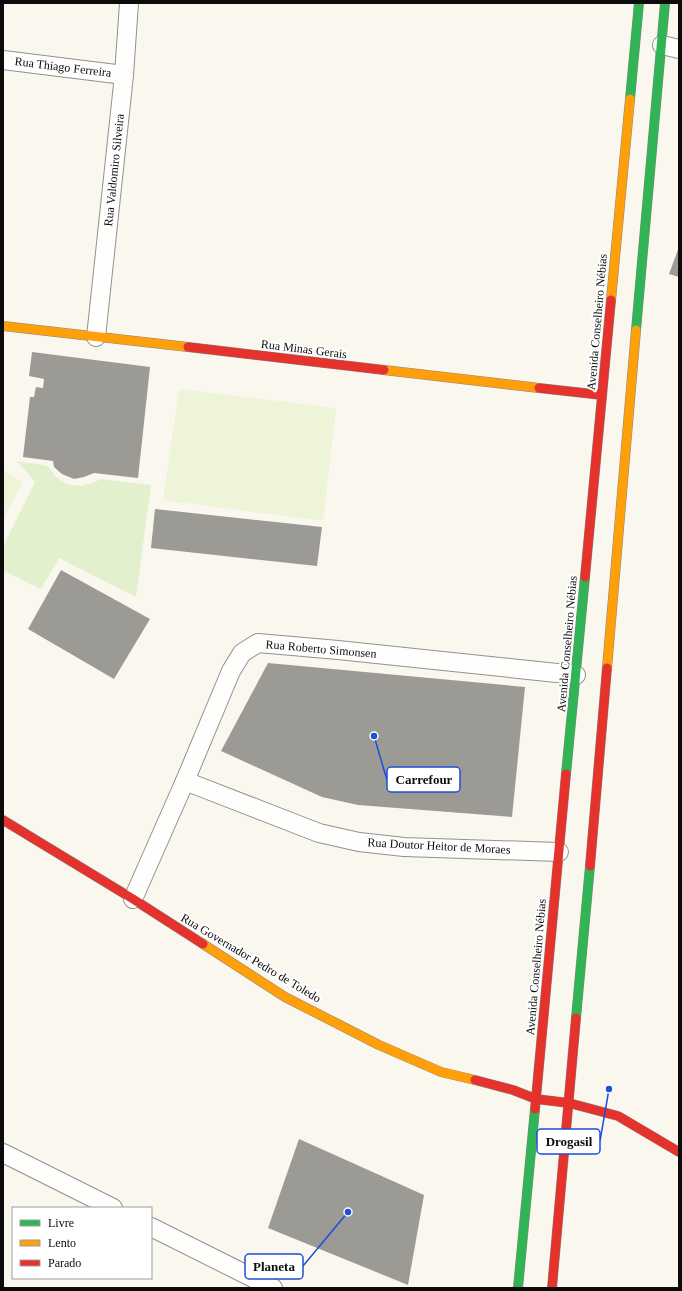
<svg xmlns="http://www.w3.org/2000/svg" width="682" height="1291" font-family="Georgia,serif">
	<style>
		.green { fill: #e3f0cd }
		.pitch { fill: #edf4d7 }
		.building { fill: #9c9a95 }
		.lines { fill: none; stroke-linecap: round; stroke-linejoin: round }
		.street-casing { stroke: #93918e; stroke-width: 20 }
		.fast-casing { stroke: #898884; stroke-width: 10 }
		.slow-casing { stroke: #898884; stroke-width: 10 }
		.jam-casing { stroke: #898884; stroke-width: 10 }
		.street { stroke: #fefefd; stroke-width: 18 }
		.fast { stroke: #30b455; stroke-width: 9 }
		.slow { stroke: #ff9f0a; stroke-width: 9 }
		.jam { stroke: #e5322d; stroke-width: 9 }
		.labels { text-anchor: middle; stroke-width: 4; stroke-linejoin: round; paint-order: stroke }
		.street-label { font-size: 12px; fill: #0b0b0b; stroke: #fff }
		.leader { fill: none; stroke: #1d4ed8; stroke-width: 1.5 }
		.callout-dot { fill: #1d4ed8; stroke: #fff; stroke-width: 1.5 }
		.callout { fill: #fff; stroke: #1d4ed8; stroke-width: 1.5 }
		.callout-label { font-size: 13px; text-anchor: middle; font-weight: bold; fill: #0b0b0b }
	</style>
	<rect width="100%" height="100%" fill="#faf7ef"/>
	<polygon class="green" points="17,461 48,466 56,477 67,484 81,486 93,483 101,479 151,485 136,597 59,558 41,589 3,570 3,547 35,482"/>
	<g class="pitch">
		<polygon points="179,389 336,408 323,521 163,500"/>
		<polygon points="3,471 23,482 3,520"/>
	</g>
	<g class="building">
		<polygon points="679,247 679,277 669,274"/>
		<polygon points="32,352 150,367 138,478 94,473 84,477 74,479 62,474 54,467 53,461 23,457 30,397 34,397 36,387 43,388 44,379 29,376"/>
		<polygon points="155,509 322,527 317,566 151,548"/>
		<polygon points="61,570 150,619 114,679 28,629"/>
		<polygon points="268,663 525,687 512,817 358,805 322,797 221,751"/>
		<polygon points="299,1139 424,1195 408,1285 268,1228"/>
	</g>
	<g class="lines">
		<g class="street-casing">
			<g id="street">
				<polyline points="662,45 679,49"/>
				<polyline points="3,60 124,75"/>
				<polyline points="96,337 124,75 129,3"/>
				<polyline points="185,781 319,833 359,842 404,847 559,852"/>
				<polyline points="133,899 185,781 231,671 242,653 258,643 338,650 576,675"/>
				<polyline points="3,1153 113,1208"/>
				<polyline points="151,1227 273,1288"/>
			</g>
		</g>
		<g class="fast-casing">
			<g id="fast">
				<polyline points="630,99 639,3"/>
				<polyline points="636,330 665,3"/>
				<polyline points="566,774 585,577"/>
				<polyline points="576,1018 590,866"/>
				<polyline points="518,1288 535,1109"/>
			</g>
		</g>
		<g class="slow-casing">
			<g id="slow">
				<polyline points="611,300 630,99"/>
				<polyline points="3,326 188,347"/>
				<polyline points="384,370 539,388"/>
				<polyline points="607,668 636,330"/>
				<polyline points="203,944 285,997 379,1045 441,1072 475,1080"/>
			</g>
		</g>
		<g class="jam-casing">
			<g id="jam">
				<polyline points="188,347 384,370"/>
				<polyline points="539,388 602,395"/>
				<polyline points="585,577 611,300"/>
				<polyline points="3,820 133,899 203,944"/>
				<polyline points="590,866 607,668"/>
				<polyline points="475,1080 513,1090 536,1099 569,1103 618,1116 679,1152"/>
				<polyline points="535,1109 566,774"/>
				<polyline points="552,1288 576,1018"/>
			</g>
		</g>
		<use href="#street" class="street"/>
		<use href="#fast" class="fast"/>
		<use href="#slow" class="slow"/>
		<use href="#jam" class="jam"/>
	</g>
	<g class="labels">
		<g class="street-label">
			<text transform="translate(63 67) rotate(7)" y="4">Rua Thiago Ferreira</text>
			<text transform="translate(114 170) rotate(-84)" y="4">Rua Valdomiro Silveira</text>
			<text transform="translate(597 322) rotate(-85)" y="4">Avenida Conselheiro Nébias</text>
			<text transform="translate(304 349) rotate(7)" y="4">Rua Minas Gerais</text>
			<text transform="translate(567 644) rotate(-85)" y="4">Avenida Conselheiro Nébias</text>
			<text transform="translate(321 649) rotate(5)" y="4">Rua Roberto Simonsen</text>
			<text transform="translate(439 846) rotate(3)" y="4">Rua Doutor Heitor de Moraes</text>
			<text transform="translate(251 958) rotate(31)" y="4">Rua Governador Pedro de Toledo</text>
			<text transform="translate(536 967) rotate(-85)" y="4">Avenida Conselheiro Nébias</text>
		</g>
	</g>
	<path class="leader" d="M374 736L387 780M609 1089L600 1141M348 1212L303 1266"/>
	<g class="callout-dot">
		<circle cx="374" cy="736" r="4"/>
		<circle cx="609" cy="1089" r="4"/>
		<circle cx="348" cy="1212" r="4"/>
	</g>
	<g class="callout">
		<rect x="387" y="767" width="73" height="25" rx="4"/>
		<rect x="537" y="1129" width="63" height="25" rx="4"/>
		<rect x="245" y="1254" width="58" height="25" rx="4"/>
	</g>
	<g class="callout-label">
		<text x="424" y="784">Carrefour</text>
		<text x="569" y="1146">Drogasil</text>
		<text x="274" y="1271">Planeta</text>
	</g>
	<rect width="682" height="1291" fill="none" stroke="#0b0b0b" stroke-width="8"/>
	<rect x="12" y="1207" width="140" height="72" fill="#ffffff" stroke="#9d9d9d"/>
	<rect x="20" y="1220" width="20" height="6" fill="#30b455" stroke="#9d9d9d"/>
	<text x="48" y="1227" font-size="12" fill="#0b0b0b">Livre</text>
	<rect x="20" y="1240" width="20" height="6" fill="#ff9f0a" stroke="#9d9d9d"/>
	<text x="48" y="1247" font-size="12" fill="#0b0b0b">Lento</text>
	<rect x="20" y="1260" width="20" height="6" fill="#e5322d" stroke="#9d9d9d"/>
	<text x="48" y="1267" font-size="12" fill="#0b0b0b">Parado</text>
</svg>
